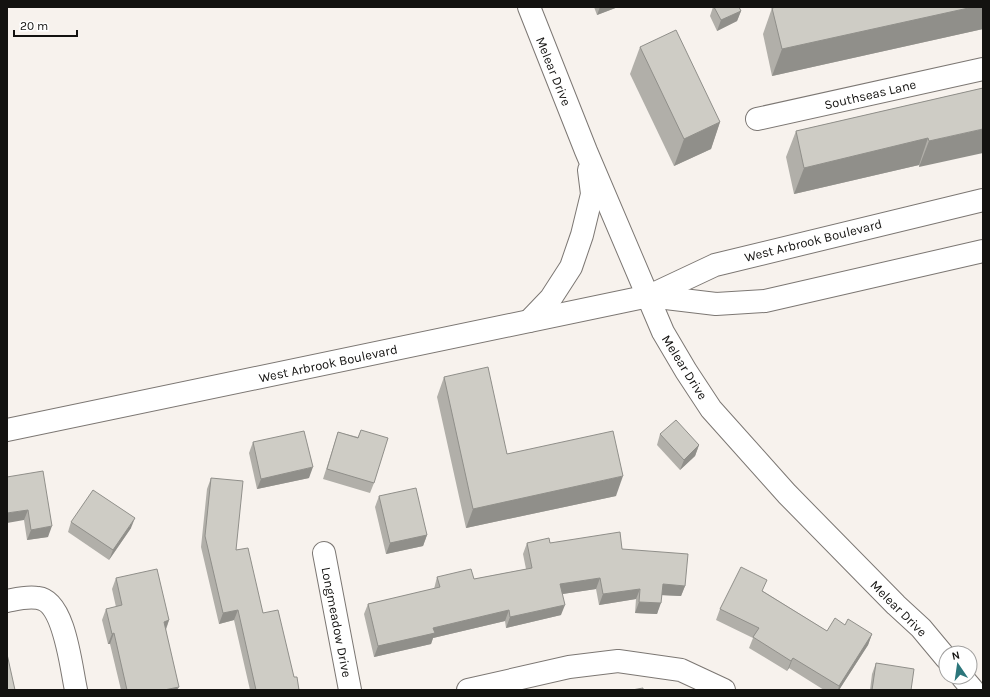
<svg xmlns="http://www.w3.org/2000/svg" width="990" height="697" font-family="Karla,sans-serif">
	<style>
		.lines { fill: none; stroke-linecap: round; stroke-linejoin: round }
		.minor-casing { stroke: #7c7773; stroke-width: 24 }
		.tertiary-casing { stroke: #7c7773; stroke-width: 24 }
		.minor { stroke: #fff; stroke-width: 22 }
		.tertiary { stroke: #fff; stroke-width: 22 }
		.wall { fill: #b1afa9 }
		.shaded-wall { fill: #908f8a }
		.building { fill: #ceccc5; stroke: #908f8a }
		.labels { text-anchor: middle; stroke-width: 3.5; stroke-linejoin: round; paint-order: stroke }
		.street-label { font-size: 13px; fill: #131210; stroke: #fff }
	</style>
	<rect width="100%" height="100%" fill="#f7f2ed"/>
	<g class="lines">
		<g class="minor-casing">
			<g id="minor">
				<polyline points="757,119 983,69"/>
				<polyline points="324,553 350,690"/>
				<path d="M7,601C17,599 27,596 38,598C65,601 71,668 76,690"/>
				<polyline points="468,690 569,667 618,661 681,670 724,690"/>
			</g>
		</g>
		<g class="tertiary-casing">
			<g id="tertiary">
				<polyline points="529,7 586,151 663,332 686,371 711,409 787,494 896,605 921,628 946,658"/>
				<polyline points="649,296 716,304 765,301 983,251"/>
				<polyline points="529,321 551,298 571,267 582,235 592,194 589,170"/>
				<polyline points="7,430 649,296 715,265 983,200"/>
				<polyline points="962,677 973,690"/>
			</g>
		</g>
		<use href="#minor" class="minor"/>
		<use href="#tertiary" class="tertiary"/>
	</g>
	<g class="wall">
		<polygon points="594,7 618,7 597,15"/>
		<polygon points="713,7 739,7 741,11 737,21 717,31 710,16"/>
		<polygon points="983,7 983,29 772,76 763,34 772,8"/>
		<polygon points="640,47 720,122 711,149 674,166 630,74"/>
		<polygon points="983,88 919,167 919,165 794,194 786,157 796,131"/>
		<polygon points="444,377 507,454 616,496 466,528 437,397"/>
		<polygon points="361,430 374,483 370,493 323,479 338,432 358,437"/>
		<polygon points="660,434 699,445 695,456 680,470 657,445"/>
		<polygon points="253,442 309,478 257,489 249,453"/>
		<polygon points="7,477 48,537 27,540 24,520"/>
		<polygon points="211,478 236,550 263,613 299,690 250,690 234,620 219,624 201,547 207,489"/>
		<polygon points="379,496 427,535 423,546 386,554 375,507"/>
		<polygon points="71,522 131,528 109,560 68,532"/>
		<polygon points="527,543 550,543 622,549 685,586 681,596 662,595 657,614 635,613 636,599 599,605 596,589 562,594 561,615 506,628 505,621 433,638 431,644 374,657 364,614 368,604 434,589 437,577 474,579 526,569 523,554"/>
		<polygon points="116,578 169,620 166,630 177,690 121,690 110,644 108,644 102,620 106,609 116,607 112,589"/>
		<polygon points="763,591 827,631 845,625 872,634 868,645 839,690 824,690 789,668 787,671 749,648 753,638 716,620 720,609"/>
		<polygon points="876,663 911,690 870,690 872,674"/>
	</g>
	<g class="shaded-wall">
		<polygon points="600,7 618,7 597,15"/>
		<polygon points="973,7 983,7 983,29 772,76 782,49"/>
		<polygon points="741,11 737,21 717,31 721,20"/>
		<polygon points="720,122 711,149 674,166 684,139"/>
		<polygon points="983,129 983,153 919,167 929,141"/>
		<polygon points="928,138 919,165 794,194 804,168"/>
		<polygon points="699,445 695,456 680,470 684,460"/>
		<polygon points="313,467 309,478 257,489 261,479"/>
		<polygon points="623,476 616,496 466,528 473,509"/>
		<polygon points="28,510 24,520 7,523 7,513"/>
		<polygon points="135,518 131,528 109,560 113,550"/>
		<polygon points="52,526 48,537 27,540 31,530"/>
		<polygon points="427,535 423,546 386,554 390,543"/>
		<polygon points="600,578 596,589 556,595 560,584"/>
		<polygon points="663,584 685,586 681,596 659,595"/>
		<polygon points="640,589 636,599 599,605 603,594"/>
		<polygon points="639,602 661,603 657,614 635,613"/>
		<polygon points="565,605 561,615 506,628 510,617"/>
		<polygon points="238,610 234,620 219,624 223,613"/>
		<polygon points="509,610 505,621 433,638 431,644 374,657 378,646 433,628"/>
		<polygon points="169,620 165,631 164,622"/>
		<polygon points="114,633 110,644 108,644 112,634"/>
		<polygon points="872,634 868,645 839,690 838,690 839,686"/>
		<polygon points="793,658 789,668 787,671 791,661"/>
		<polygon points="179,687 177,690 164,690"/>
	</g>
	<g class="building">
		<polygon points="714,7 739,7 741,11 721,20"/>
		<polygon points="777,7 973,7 782,49 772,8"/>
		<polygon points="676,30 720,122 684,139 640,47"/>
		<polygon points="983,88 983,129 929,141 928,138 804,168 796,131"/>
		<polygon points="488,367 507,454 613,431 623,476 473,509 444,377"/>
		<polygon points="676,420 699,445 684,460 660,434"/>
		<polygon points="361,430 388,438 374,483 327,469 338,432 358,438"/>
		<polygon points="304,431 313,467 261,479 253,442"/>
		<polygon points="43,471 52,526 31,530 28,510 7,513 7,477"/>
		<polygon points="211,478 243,481 236,550 248,548 263,613 278,610 294,677 297,677 299,690 256,690 238,610 223,613 205,536"/>
		<polygon points="416,488 427,535 390,543 379,496"/>
		<polygon points="93,490 135,518 113,550 71,522"/>
		<polygon points="620,532 622,549 688,554 685,586 663,584 661,603 639,602 640,589 603,594 600,578 560,584 565,605 510,617 509,610 433,628 435,633 378,646 368,604 440,587 437,577 471,569 474,579 532,568 527,543 549,538 550,543"/>
		<polygon points="741,567 767,580 762,591 827,631 835,618 845,625 848,619 872,634 839,686 793,658 791,661 753,637 759,628 720,609"/>
		<polygon points="157,569 169,620 164,622 179,687 164,690 127,690 114,633 112,634 106,609 122,605 116,578"/>
		<polygon points="7,654 15,690 7,690"/>
		<polygon points="876,663 914,669 911,690 872,690"/>
		<polygon points="643,688 643,690 632,690"/>
	</g>
	<g class="labels">
		<g class="street-label">
			<text transform="translate(554 71) rotate(68)" y="5">Melear Drive</text>
			<text transform="translate(870 94) rotate(-13)" y="5">Southseas Lane</text>
			<text transform="translate(813 240) rotate(-14)" y="5">West Arbrook Boulevard</text>
			<text transform="translate(328 363) rotate(-12)" y="5">West Arbrook Boulevard</text>
			<text transform="translate(685 367) rotate(58)" y="5">Melear Drive</text>
			<text transform="translate(899 608) rotate(45)" y="5">Melear Drive</text>
			<text transform="translate(337 622) rotate(79)" y="5">Longmeadow Drive</text>
		</g>
	</g>
	<rect width="990" height="697" fill="none" stroke="#131210" stroke-width="16"/>
	<g transform="translate(958 665) rotate(347)"><circle r="19" fill="#ffffff" stroke="#a1a09f"/>
	<path d="M0-3L7 15L0 10L-7 15Z" fill="#2c767b"/>
	<text y="-6" font-size="11" font-weight="bold" text-anchor="middle" fill="#131210">N</text>
	</g>
	<path d="M14 30v6h63v-6" fill="none" stroke="#131210" stroke-width="2"/>
	<text x="20" y="30" font-size="12" fill="#131210" stroke="#ffffff" stroke-width="3" paint-order="stroke">20 m</text>
</svg>
